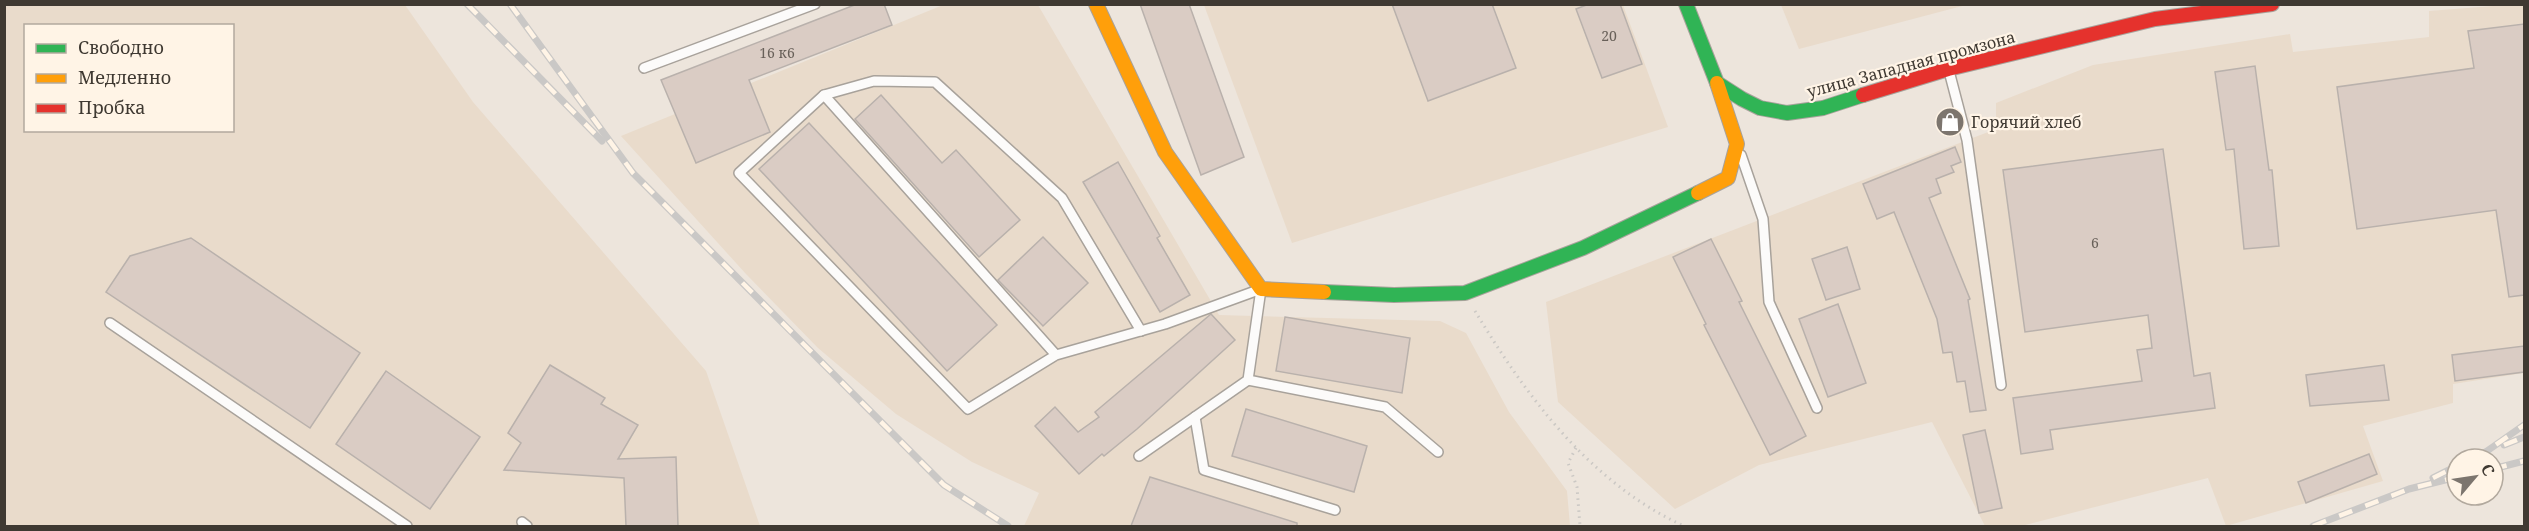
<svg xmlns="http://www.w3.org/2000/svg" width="2529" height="531" font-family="'Noto Serif',serif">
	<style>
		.built { fill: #e9dbcb; fill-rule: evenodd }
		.building { fill: #daccc4; stroke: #b9b1ac; stroke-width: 1.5 }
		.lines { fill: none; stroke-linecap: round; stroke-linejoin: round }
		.lane-casing { stroke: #a8a29b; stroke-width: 12 }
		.fast-casing { stroke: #a8a29b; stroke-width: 16 }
		.slow-casing { stroke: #a8a29b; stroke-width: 16 }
		.jam-casing { stroke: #a8a29b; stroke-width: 16 }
		.path { stroke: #cbc8c4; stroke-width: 3; stroke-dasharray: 1.5 4.5; stroke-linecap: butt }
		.lane { stroke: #fcfbfa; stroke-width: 9 }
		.fast { stroke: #30b455; stroke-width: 14 }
		.slow { stroke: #ff9f0a; stroke-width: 14 }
		.jam { stroke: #e5322d; stroke-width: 14 }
		.rail-casing { stroke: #cac8c6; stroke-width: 7 }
		.rail { stroke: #fff4e6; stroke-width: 4.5; stroke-dasharray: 14; stroke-linecap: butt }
		.labels { text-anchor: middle; stroke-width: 4.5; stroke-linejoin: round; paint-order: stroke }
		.number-label { font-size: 14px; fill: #686059 }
		.street-label { font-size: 16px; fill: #3f3932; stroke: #fff4e6 }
		.poi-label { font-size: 16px; fill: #3f3932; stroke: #fff4e6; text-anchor: start }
	</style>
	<rect width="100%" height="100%" fill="#ede5dc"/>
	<g class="built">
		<path d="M4,5H405L473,102L706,371L760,526H5ZM26,26H232V130H26Z"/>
		<polygon points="943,5 1038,5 1219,315 1440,321 1466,333 1509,412 1567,491 1570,526 1024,526 1039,493 972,462 896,414 818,348 746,274 621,136"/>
		<polygon points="1204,5 1623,5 1668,127 1292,243"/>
		<polygon points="1781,5 1966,5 1799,49"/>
		<polygon points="2505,5 2524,5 2524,373 2453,384 2453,403 2363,426 2383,481 2226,526 2208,478 2021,526 1985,526 1932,422 1759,465 1675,509 1558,402 1546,302 1996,129 1996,103 2093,65 2290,34 2293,52 2429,37 2429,11"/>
	</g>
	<g class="building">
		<polygon points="857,4 884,4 892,25 749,80 770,132 696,163 661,80"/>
		<polygon points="1140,4 1189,4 1244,157 1201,175"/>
		<polygon points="1392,4 1492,4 1516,68 1428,101"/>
		<polygon points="1589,4 1620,4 1642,64 1602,78 1576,9"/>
		<polygon points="2524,24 2524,295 2509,297 2496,210 2357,229 2337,87 2474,68 2468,31"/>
		<polygon points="2255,66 2269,170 2272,170 2279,246 2244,249 2234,149 2226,150 2215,72"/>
		<polygon points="881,95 942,163 956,150 1020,220 979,257 855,119"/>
		<polygon points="809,123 997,325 947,371 759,169"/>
		<polygon points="1955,147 1961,162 1951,166 1954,172 1936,179 1941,193 1929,198 1970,299 1968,300 1986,410 1970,412 1965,381 1957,382 1952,352 1943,353 1937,319 1894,212 1877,219 1863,184"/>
		<polygon points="2163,149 2194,376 2210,373 2215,408 2050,430 2053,449 2021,454 2013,398 2142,381 2137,350 2152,348 2148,315 2025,332 2003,170"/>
		<polygon points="1118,162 1160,236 1157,238 1190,295 1160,312 1083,182"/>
		<polygon points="1043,237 1088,283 1043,326 998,280"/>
		<polygon points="191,238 360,353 310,428 106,292 130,256"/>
		<polygon points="1711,239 1742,301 1739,302 1806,436 1770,455 1704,325 1706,324 1673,257"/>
		<polygon points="1847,247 1860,289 1826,300 1812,259"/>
		<polygon points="1838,304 1866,383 1828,397 1799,319"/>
		<polygon points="1211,314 1235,340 1137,429 1104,456 1102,454 1079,474 1035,426 1055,407 1078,432 1099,417 1095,412"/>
		<polygon points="1285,317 1410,338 1402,393 1276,371"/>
		<polygon points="2524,346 2524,372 2455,381 2452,355"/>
		<polygon points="550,365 605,398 601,404 638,425 618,459 676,457 678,526 626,526 624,478 504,470 521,443 508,433"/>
		<polygon points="2384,365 2389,400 2310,406 2306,375"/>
		<polygon points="386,371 480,437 430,509 336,444"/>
		<polygon points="1246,409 1367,446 1354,492 1232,456"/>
		<polygon points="1985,430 2002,508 1979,513 1963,435"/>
		<polygon points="2369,454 2377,474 2306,503 2298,482"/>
		<polygon points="1150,477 1297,523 1297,526 1131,526"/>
	</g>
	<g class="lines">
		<g class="lane-casing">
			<g id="lane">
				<polyline points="644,68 815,4"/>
				<polyline points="1949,71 1967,140 2001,385"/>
				<polyline points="824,95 874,81 935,82 1062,198 1141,331"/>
				<polyline points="1741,155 1763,219 1769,302 1817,408"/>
				<polyline points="110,323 407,526"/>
				<polyline points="1056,355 824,95 739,173 968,409 1056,355 1165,324 1261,289 1248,380 1139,456"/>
				<polyline points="1248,380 1385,407 1438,452"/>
				<polyline points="1195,417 1204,470 1335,510"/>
				<polyline points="522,522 527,526"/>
			</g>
		</g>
		<g class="fast-casing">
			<g id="fast">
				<polyline points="1686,4 1717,83 1742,99 1760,108 1787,113 1823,108 1863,95"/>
				<polyline points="1324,292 1394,295 1465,293 1583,248 1698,193"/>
			</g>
		</g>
		<g class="slow-casing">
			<g id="slow">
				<polyline points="1096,4 1165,152 1261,289 1324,292"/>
				<polyline points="1698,193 1728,178 1737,144 1717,83"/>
			</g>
		</g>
		<g class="jam-casing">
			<polyline id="jam" points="1863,95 1948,69 2155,19 2272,4"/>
		</g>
		<g class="path">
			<path d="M1475,311C1527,397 1590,483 1684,526"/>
			<polyline points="1576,448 1568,463 1577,487 1580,526"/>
		</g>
		<use href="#lane" class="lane"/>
		<use href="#fast" class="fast"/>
		<use href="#slow" class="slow"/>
		<use href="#jam" class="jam"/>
		<g class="rail-casing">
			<g id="rail">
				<polyline points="467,4 602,141"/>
				<polyline points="510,4 633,173 944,485 1008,526"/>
				<polyline points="2504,445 2524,437"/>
				<polyline points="2472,459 2487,451 2524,425"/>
				<polyline points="2493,469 2524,461"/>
				<polyline points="2433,478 2457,466"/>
				<polyline points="2313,526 2409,489 2457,477"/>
			</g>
		</g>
		<use href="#rail" class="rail"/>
	</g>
	<defs>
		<g id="shop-disc" transform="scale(1.5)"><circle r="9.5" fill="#7c756e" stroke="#fff4e6"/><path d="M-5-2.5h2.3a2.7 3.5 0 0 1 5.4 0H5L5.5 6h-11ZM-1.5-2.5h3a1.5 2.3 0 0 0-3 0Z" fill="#fff"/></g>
	</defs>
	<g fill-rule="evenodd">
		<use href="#shop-disc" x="1950" y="122"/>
	</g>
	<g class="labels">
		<g class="number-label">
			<text x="1609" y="41">20</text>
			<text x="777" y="58">16 к6</text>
			<text x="2095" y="248">6</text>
		</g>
		<g class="street-label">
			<text transform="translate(1911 64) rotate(-15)" y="6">улица Западная промзона</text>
		</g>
		<g class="poi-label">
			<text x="1971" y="128">Горячий хлеб</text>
		</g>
	</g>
	<rect width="2529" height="531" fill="none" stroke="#3f3932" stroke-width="12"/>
	<rect x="24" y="24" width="210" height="108" fill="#fff4e6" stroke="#b2a99e" stroke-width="1.5"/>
	<rect x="36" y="44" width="30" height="9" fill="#30b455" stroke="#b2a99e" stroke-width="1.5"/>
	<text x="78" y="54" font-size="18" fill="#3f3932">Свободно</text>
	<rect x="36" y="74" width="30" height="9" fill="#ff9f0a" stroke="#b2a99e" stroke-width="1.5"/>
	<text x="78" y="84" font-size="18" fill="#3f3932">Медленно</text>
	<rect x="36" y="104" width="30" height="9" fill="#e5322d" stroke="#b2a99e" stroke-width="1.5"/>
	<text x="78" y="114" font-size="18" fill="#3f3932">Пробка</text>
	<g transform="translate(2475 477) rotate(61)"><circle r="28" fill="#fff4e6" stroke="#b2a99e" stroke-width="1.5"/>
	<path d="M0-4.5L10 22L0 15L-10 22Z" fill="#7c756e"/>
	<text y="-9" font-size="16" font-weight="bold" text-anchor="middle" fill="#3f3932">С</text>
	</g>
</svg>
